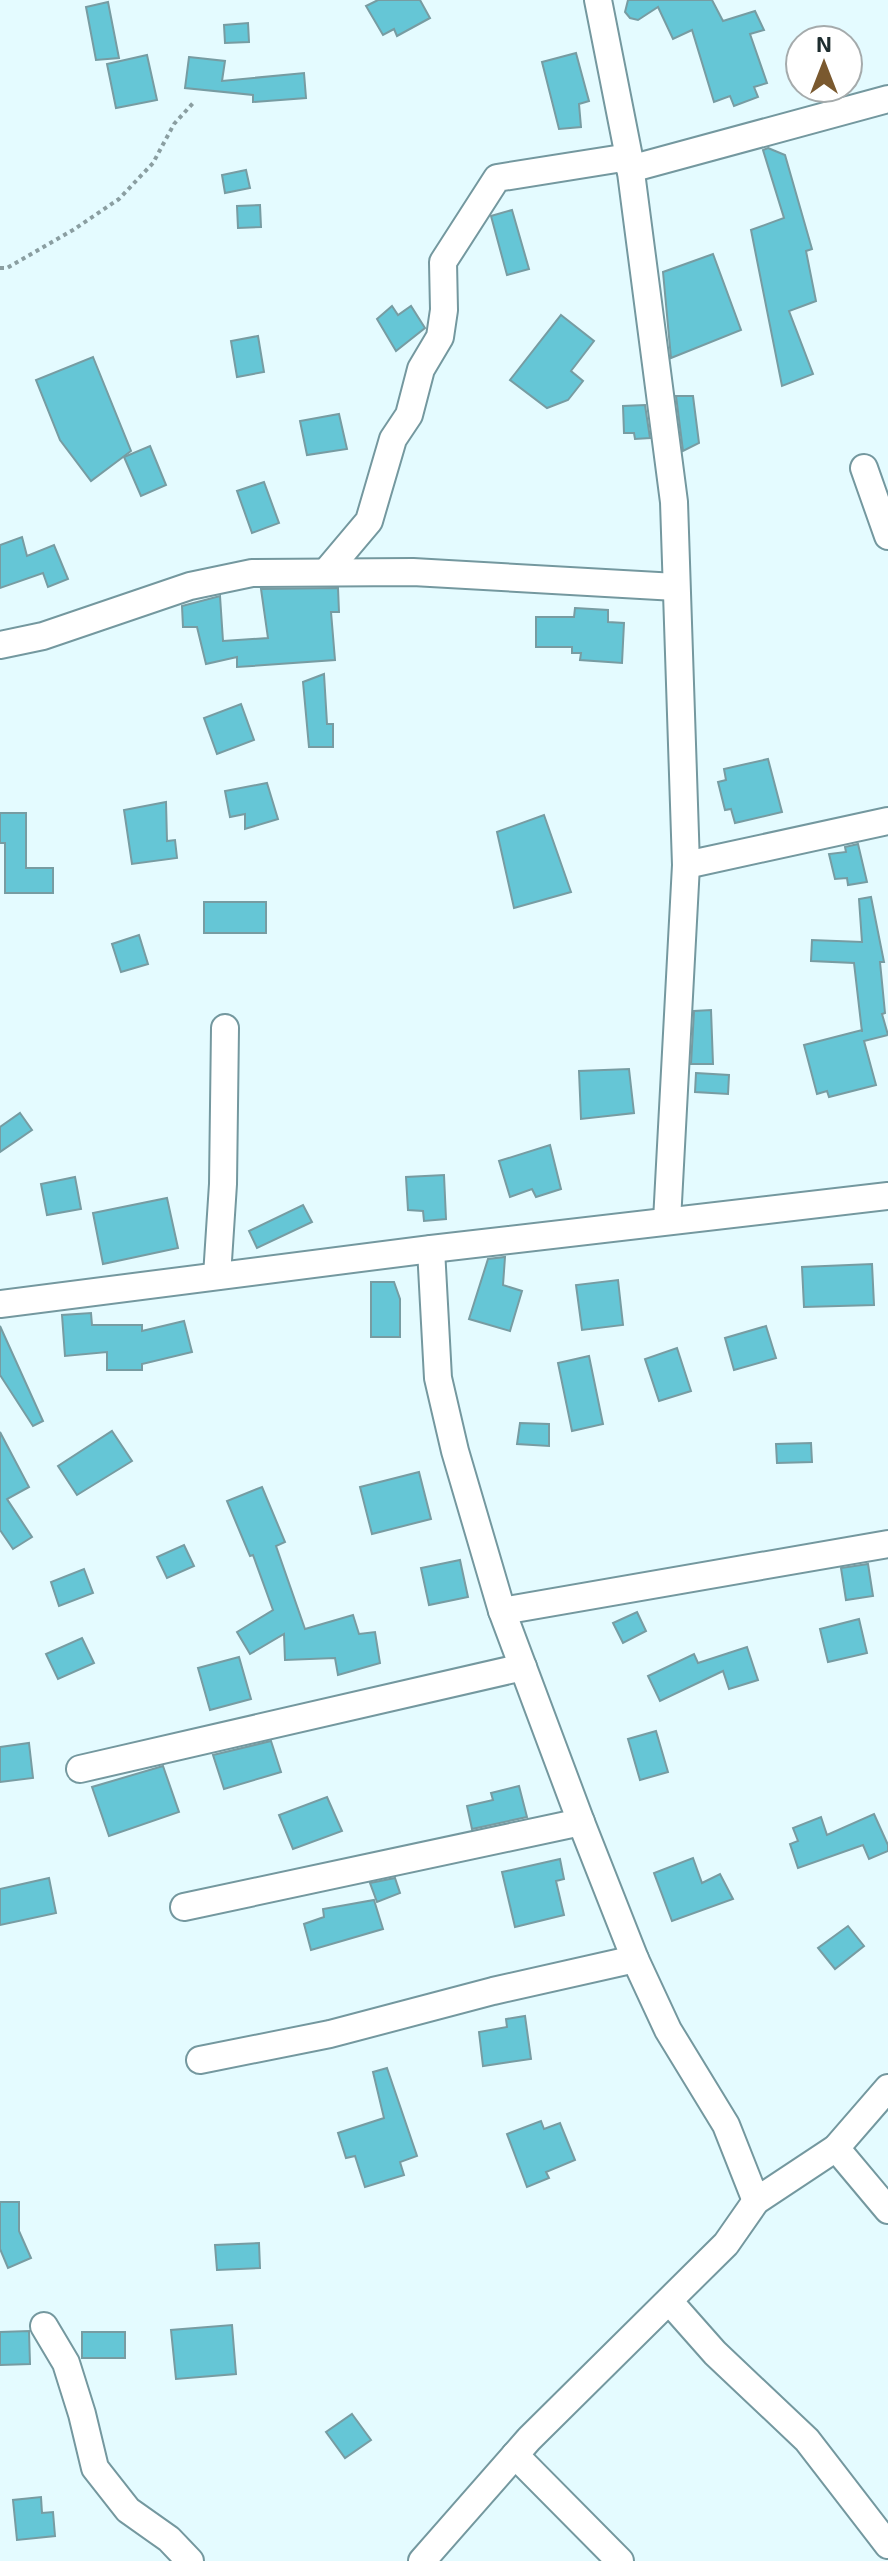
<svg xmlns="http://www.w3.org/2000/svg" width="888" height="2561" font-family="'Exo 2',sans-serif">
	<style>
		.building { fill: #65c6d6; stroke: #779ca2; stroke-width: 2 }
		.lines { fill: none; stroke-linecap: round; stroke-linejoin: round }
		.street-casing { stroke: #74989f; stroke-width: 30 }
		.path { stroke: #8a9ea1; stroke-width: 4; stroke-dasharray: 4 4; stroke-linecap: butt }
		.street { stroke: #fff; stroke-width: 26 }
	</style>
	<rect width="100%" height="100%" fill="#e4fbff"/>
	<g class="building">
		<polygon points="378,0 420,0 430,18 397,36 394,29 383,35 366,6"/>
		<polygon points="628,0 712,0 723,21 755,11 764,30 750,34 767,83 754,87 758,97 734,106 730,96 714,102 692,30 673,39 658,7 638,20 630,18 625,12"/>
		<polygon points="108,2 119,58 96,60 86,7"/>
		<polygon points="248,23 249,42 225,43 224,25"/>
		<polygon points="576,53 589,101 579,104 581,127 559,129 542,62"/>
		<polygon points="147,55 157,100 116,108 107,64"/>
		<polygon points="189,57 225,61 222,81 304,73 306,98 253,102 253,95 185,88"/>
		<polygon points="768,148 785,155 812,249 806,251 816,301 789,311 813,374 782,386 751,230 784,218 763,150"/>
		<polygon points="246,170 250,188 225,193 222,175"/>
		<polygon points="260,205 261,227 238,228 237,206"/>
		<polygon points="512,210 529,269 507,275 491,216"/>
		<polygon points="713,254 741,330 671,358 663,272"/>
		<polygon points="392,306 398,315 411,306 425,328 396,351 377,319"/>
		<polygon points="561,315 594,341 571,371 583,381 568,400 547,408 510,380"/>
		<polygon points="258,336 264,372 237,377 231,341"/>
		<polygon points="93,357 131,451 91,481 60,440 36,380"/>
		<polygon points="676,396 693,396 699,443 683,451"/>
		<polygon points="645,405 650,438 635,439 634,433 624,433 623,406"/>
		<polygon points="339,414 347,449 307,455 300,421"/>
		<polygon points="150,446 166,485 141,496 124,457"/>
		<polygon points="264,482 279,523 252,533 237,491"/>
		<polygon points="22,537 27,556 54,545 68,579 48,587 43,573 0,588 0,545"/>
		<polygon points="338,588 339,612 331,612 335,660 237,667 237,657 206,664 197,627 183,627 182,606 220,596 223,641 268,638 261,589"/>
		<polygon points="575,608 608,610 608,622 624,623 622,663 580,660 581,653 572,653 572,647 536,647 536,617 574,617"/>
		<polygon points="324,674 327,724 333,724 333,747 309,747 303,682"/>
		<polygon points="241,704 254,740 217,754 204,718"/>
		<polygon points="768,759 782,812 735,823 731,809 725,810 718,782 726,780 724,769"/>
		<polygon points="267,783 278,819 245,829 245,814 230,817 225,791"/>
		<polygon points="166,802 167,841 175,840 177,858 132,864 124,810"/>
		<polygon points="0,813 26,813 26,868 53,868 53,893 5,893 5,843 0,843"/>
		<polygon points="544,815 571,892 514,908 497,832"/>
		<polygon points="858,844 867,882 848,885 847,878 835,879 829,854 846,852 845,847"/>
		<polygon points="871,897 884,962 880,962 885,1013 882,1014 888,1035 864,1041 876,1085 829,1097 827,1091 817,1094 804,1045 862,1030 862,1032 854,963 811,961 812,940 862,942 859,899"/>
		<rect x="204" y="902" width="62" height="31"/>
		<polygon points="139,935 148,964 121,972 112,944"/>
		<polygon points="711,1010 713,1064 691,1064 694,1011"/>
		<polygon points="629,1069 634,1113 581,1119 579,1071"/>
		<polygon points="696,1073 729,1075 728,1094 695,1092"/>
		<polygon points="20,1113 32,1130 0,1152 0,1127"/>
		<polygon points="550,1145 561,1189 536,1197 532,1189 510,1197 499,1161"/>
		<polygon points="444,1175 446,1219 424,1221 423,1211 408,1210 406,1177"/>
		<polygon points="75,1177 81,1209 47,1215 41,1184"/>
		<polygon points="167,1198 178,1248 103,1264 93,1213"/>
		<polygon points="303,1205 312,1222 257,1248 249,1231"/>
		<polygon points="505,1257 503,1285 522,1291 510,1331 469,1319 488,1259"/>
		<polygon points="872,1264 874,1305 804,1307 802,1267"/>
		<polygon points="618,1280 623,1325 582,1330 576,1285"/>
		<polygon points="371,1282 394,1282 400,1299 400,1337 371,1337"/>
		<polygon points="91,1313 92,1325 142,1325 142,1331 184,1321 192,1352 142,1364 142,1370 107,1370 107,1352 65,1356 62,1315"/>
		<polygon points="0,1326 43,1421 33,1426 0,1375"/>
		<polygon points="766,1326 776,1358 734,1370 725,1338"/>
		<polygon points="677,1348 691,1391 659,1401 645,1359"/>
		<polygon points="589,1356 603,1424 572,1431 558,1363"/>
		<polygon points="520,1423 549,1424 549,1446 517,1444"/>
		<polygon points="112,1431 132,1461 77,1495 58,1466"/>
		<polygon points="0,1432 29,1487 7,1499 32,1537 13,1549 0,1530"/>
		<polygon points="811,1443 812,1462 777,1463 776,1444"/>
		<polygon points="419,1472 431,1519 372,1534 360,1487"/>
		<polygon points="262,1487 285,1542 276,1546 305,1629 353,1615 359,1634 375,1632 380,1663 338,1675 335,1658 285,1660 284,1634 250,1654 237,1632 273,1610 253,1555 250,1556 227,1501"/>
		<polygon points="184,1545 194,1566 167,1578 157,1557"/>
		<polygon points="460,1560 468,1597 429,1605 421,1568"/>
		<polygon points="868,1564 873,1596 846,1600 841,1568"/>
		<polygon points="84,1569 93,1593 59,1606 51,1582"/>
		<polygon points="637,1612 646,1631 623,1643 613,1623"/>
		<polygon points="859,1619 867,1653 828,1662 820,1629"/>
		<polygon points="82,1638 94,1663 58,1679 46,1654"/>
		<polygon points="747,1647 758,1680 729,1689 723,1671 660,1701 648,1676 694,1654 698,1663"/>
		<polygon points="239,1657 251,1699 210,1710 198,1668"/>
		<polygon points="656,1731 668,1772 640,1780 628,1739"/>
		<polygon points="271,1741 281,1772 224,1789 213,1755"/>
		<polygon points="29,1743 33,1778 0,1782 0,1747"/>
		<polygon points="163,1766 179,1812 109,1836 92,1787"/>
		<polygon points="519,1786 527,1817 472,1829 467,1806 493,1800 491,1793"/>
		<polygon points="327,1797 342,1831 293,1849 279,1815"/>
		<polygon points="874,1814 888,1845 888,1851 869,1859 863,1845 798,1868 790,1844 798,1841 793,1828 821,1817 827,1835"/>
		<polygon points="693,1858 702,1883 720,1874 733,1899 672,1921 654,1873"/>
		<polygon points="560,1859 564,1879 556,1881 564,1915 515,1927 502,1872"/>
		<polygon points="49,1878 56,1913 0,1925 0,1889"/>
		<polygon points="395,1878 400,1893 377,1902 370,1883"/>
		<polygon points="374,1900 383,1929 311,1950 304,1924 324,1917 323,1909"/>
		<polygon points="848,1926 864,1946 835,1969 818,1948"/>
		<polygon points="525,2016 531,2059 483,2066 479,2032 507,2027 506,2019"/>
		<polygon points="387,2068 417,2156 400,2162 404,2175 365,2187 355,2156 346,2158 338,2133 384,2118 373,2072"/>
		<polygon points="541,2121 544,2129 560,2123 575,2160 546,2172 549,2178 527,2187 507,2134"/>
		<polygon points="0,2202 19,2202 19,2231 31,2258 8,2268 0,2249"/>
		<polygon points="259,2243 260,2268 217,2270 215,2245"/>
		<polygon points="232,2325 236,2374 176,2379 171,2330"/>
		<polygon points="29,2331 30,2364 0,2365 0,2332"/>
		<rect x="82" y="2332" width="43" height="26"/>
		<polygon points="352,2414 371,2440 345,2458 326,2432"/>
		<polygon points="41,2497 42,2513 53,2512 55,2536 17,2540 13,2500"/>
	</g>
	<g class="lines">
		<g class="street-casing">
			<g id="street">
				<polyline points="598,0 629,157 674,502 686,865 667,1221"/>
				<polyline points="630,169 888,99"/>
				<polyline points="864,468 888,536"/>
				<polyline points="326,572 369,521 393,439 409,415 421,369 440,337 444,310 443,262 497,178 629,157"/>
				<polyline points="0,645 43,636 190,586 252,573 413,572 676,587"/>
				<polyline points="686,865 888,821"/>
				<polyline points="431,1249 438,1378 455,1451 502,1611 581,1822 635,1959 668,2030 726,2125 756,2201"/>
				<polyline points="217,1276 223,1184 225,1028"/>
				<polyline points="0,1304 431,1249 888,1196"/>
				<polyline points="502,1611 888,1544"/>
				<polyline points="80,1769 523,1667"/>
				<polyline points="184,1907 581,1822"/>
				<polyline points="200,2060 330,2034 493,1991 635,1959"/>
				<polyline points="836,2148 888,2210"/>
				<polyline points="669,2301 715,2353 807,2440 888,2545"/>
				<polyline points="44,2326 66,2363 82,2414 95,2468 128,2510 169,2539 190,2561"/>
				<polyline points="515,2455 620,2561"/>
				<polyline points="422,2561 529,2439 726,2244 756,2201 836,2148 888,2088"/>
			</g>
		</g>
		<polyline class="path" points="0,268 7,268 73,230 119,199 153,163 174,124 194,102"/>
		<use href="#street" class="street"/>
	</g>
	<g transform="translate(824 64)"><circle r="38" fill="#ffffff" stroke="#a5abac" stroke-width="2"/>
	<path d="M0-6L14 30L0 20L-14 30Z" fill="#7a592f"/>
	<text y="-12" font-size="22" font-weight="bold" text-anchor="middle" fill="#1e2d2f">N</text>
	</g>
</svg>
